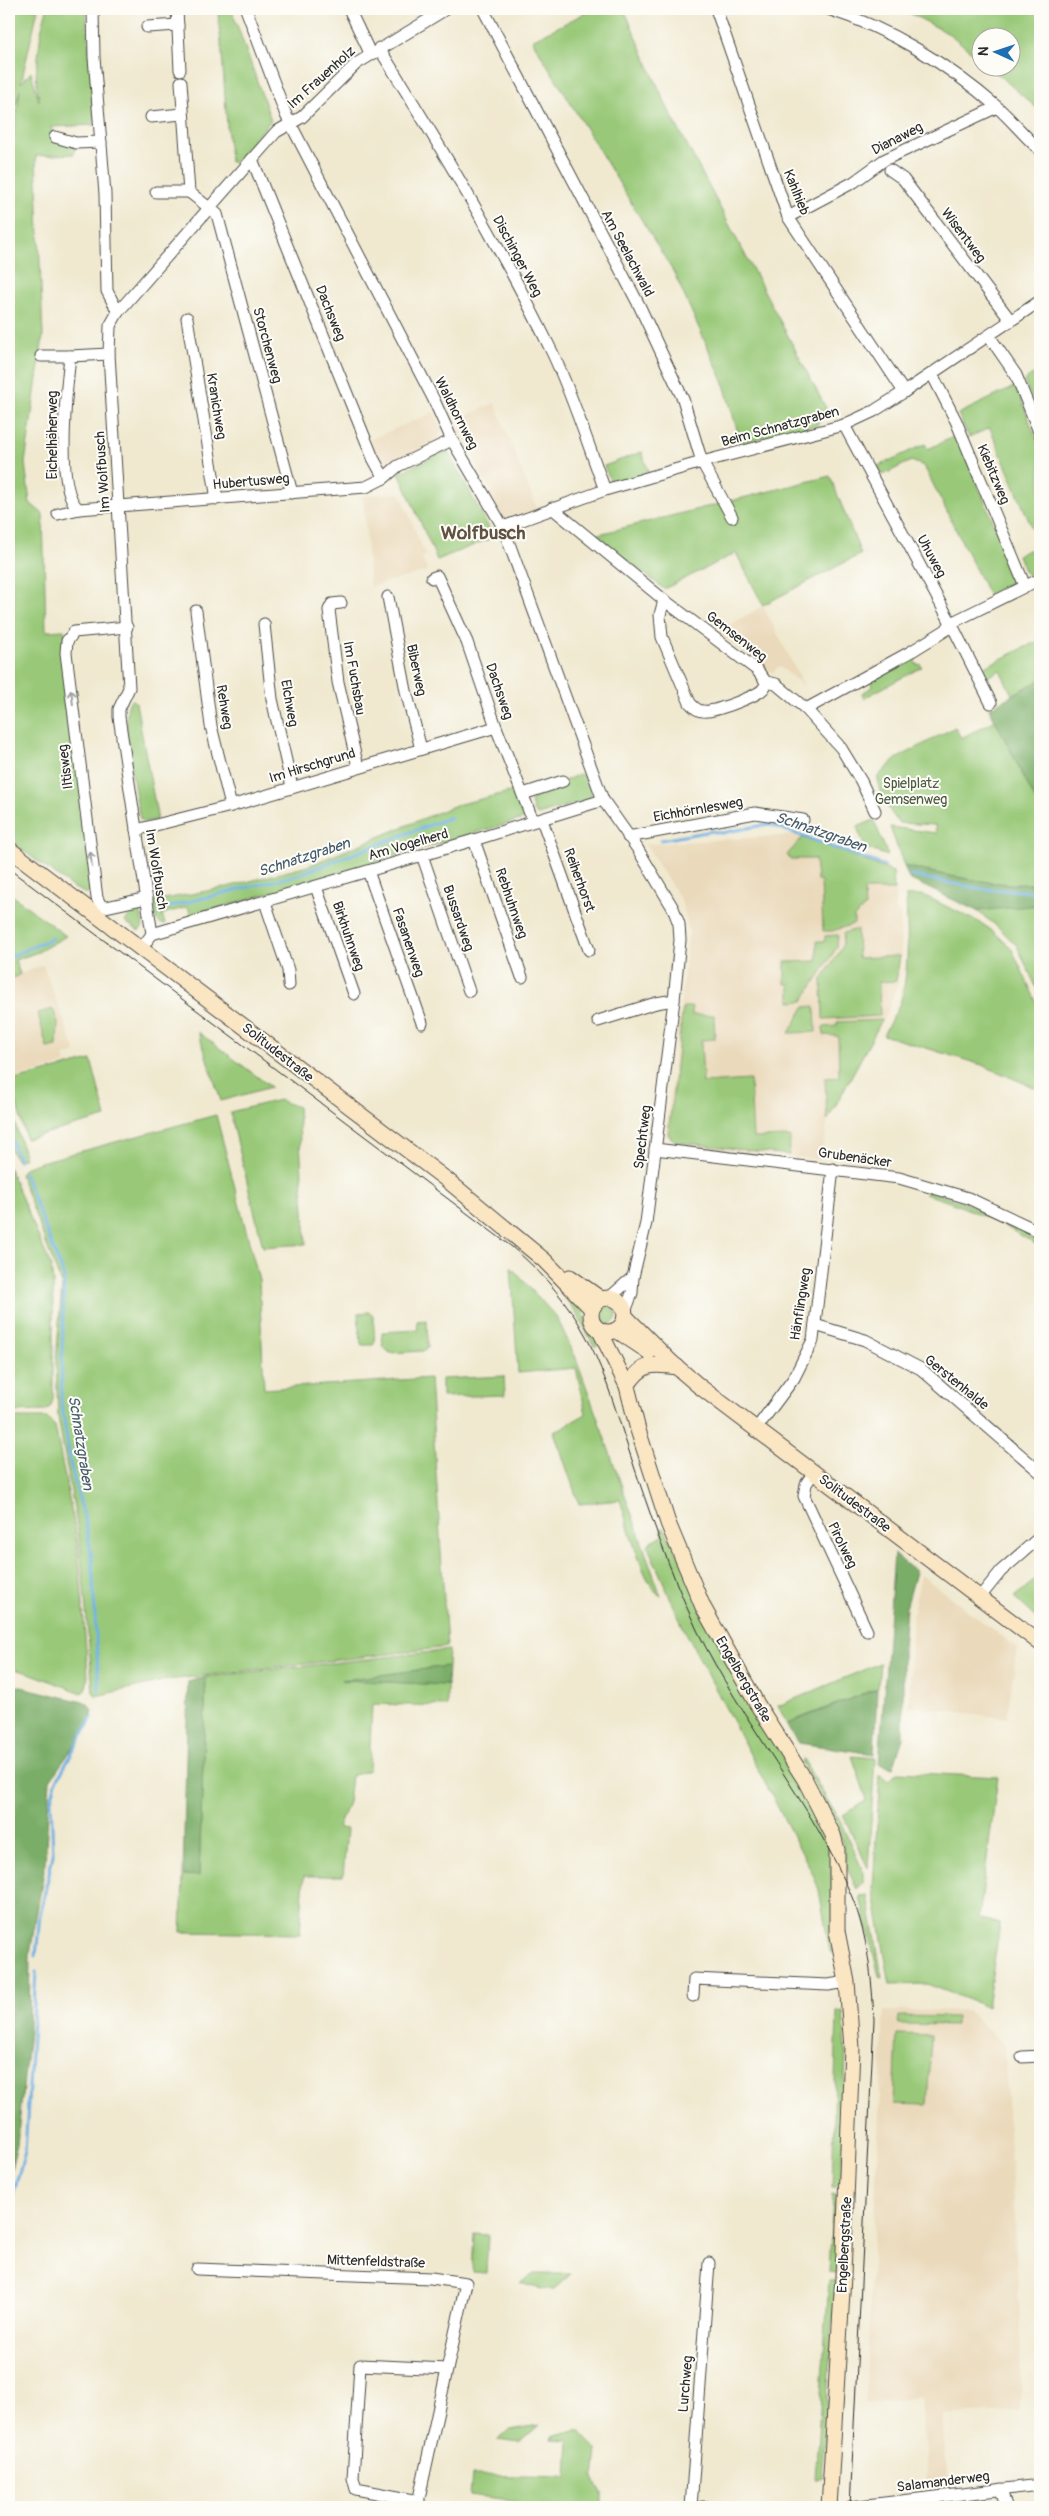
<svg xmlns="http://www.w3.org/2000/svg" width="1049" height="2516" font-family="Pangolin,sans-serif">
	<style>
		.built { fill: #ead9ba }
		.green { fill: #99c978; stroke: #627a52 }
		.forest { fill: #7aad68; stroke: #526c4a }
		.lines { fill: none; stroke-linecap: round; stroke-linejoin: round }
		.stream { stroke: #6fb1e4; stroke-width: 3 }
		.street-casing { stroke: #494844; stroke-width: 13 }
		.secondary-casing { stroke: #494844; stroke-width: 17 }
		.street { stroke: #fff; stroke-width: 11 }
		.secondary { stroke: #fbe6c4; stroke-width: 15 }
		.tram { stroke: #2b2b2b; stroke-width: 1 }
		.oneway { stroke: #a0a0a0 }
		.labels { text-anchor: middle; stroke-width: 4; stroke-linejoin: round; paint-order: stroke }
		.street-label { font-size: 14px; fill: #2b2b2b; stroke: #fdfcf7 }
		.park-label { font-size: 14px; fill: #4c5a42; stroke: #fdfcf7 }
		.water-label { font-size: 15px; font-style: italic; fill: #435a6c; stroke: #fdfcf7 }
		.district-label { font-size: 19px; font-weight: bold; fill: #615343; stroke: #fdfcf7 }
	</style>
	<rect width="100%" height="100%" fill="#fdfcf7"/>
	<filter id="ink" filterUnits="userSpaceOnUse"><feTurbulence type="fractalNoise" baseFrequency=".02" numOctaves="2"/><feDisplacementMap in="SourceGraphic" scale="10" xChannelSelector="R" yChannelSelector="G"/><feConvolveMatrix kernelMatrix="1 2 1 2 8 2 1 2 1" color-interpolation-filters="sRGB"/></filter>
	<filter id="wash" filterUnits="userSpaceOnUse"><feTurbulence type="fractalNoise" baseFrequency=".0096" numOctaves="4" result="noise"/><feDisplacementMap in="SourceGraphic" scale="20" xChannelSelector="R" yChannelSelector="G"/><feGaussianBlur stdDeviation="1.12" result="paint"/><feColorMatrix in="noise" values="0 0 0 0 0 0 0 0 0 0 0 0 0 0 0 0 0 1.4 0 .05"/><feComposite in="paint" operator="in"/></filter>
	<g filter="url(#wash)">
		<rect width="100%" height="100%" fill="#f0e9d0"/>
		<g class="built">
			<polygon points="495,403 537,509 509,520 503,519 491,497 490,490 458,431 469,414"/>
			<polygon points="434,412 442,429 440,439 393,463 380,462 369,440"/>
			<polygon points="400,493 426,556 422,558 427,571 370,587 363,496"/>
			<polygon points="763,606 805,687 779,666 773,673 716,632"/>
			<polygon points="797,835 894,871 896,910 900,913 901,951 898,982 890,1006 827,1124 821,1160 676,1144 667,1136 666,1131 689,932 681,900 645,844"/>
			<polygon points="43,965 76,1053 64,1056 66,1064 9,1079 9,981 20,974"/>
			<polygon points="921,1575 1017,1648 1007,1718 909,1706 913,1612"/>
			<polygon points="967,2010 1004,2045 1021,2338 1020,2412 942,2415 948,2484 927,2484 921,2398 865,2404 884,2011"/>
		</g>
		<g class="green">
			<polygon points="9,9 38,9 21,83 31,72 39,101 36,76 41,31 47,9 86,9 95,125 51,127 55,137 76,143 74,154 36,156 43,337 25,463 30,503 43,514 46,631 64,630 67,641 94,887 87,894 72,887 9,840 9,166 20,90 9,128"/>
			<polygon points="593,9 624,9 667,107 826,408 817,425 741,443 723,381 674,273 532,40"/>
			<polygon points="902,9 1040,9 1040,111 991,68 1012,68 1012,38 982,38 981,60 951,35"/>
			<path d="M232,11L271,120L235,162H230C225,112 224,63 218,13Z"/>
			<polygon points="1040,370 1040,397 1033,400 1024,381"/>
			<polygon points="1016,386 1040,448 1040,573 1030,577 1024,571 1018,555 1039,545 990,428 969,437 958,414"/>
			<polygon points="957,435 1003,545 1012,580 1007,589 990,598 924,466 911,461 883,475 878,466 925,444 928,449"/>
			<polygon points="447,450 494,537 437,560 399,473"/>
			<polygon points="642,452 649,473 616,483 610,480 604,466"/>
			<polygon points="830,476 861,554 763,605 736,553 664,589 595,535"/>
			<polygon points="1040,640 1040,680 1012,695 1000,670 984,679 981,673 982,668"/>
			<polygon points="911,655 917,665 920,664 922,667 864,698 862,693 873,687 869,678"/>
			<path d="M132,699L136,703L157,815L156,820L144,822L140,819C137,800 117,708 132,699Z"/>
			<path d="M996,720L1040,809V883C1011,889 935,874 904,866L890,827L936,833L935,825L899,823C889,811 877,792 878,776L896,759L955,727L961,738Z"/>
			<polygon points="580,774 584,776 592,794 590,799 538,815 534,812 531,802 534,794"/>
			<polygon points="518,790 526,814 523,819 191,916 188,907 162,914 165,924 161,924 156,919 154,901 227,887 308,866 456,805"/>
			<polygon points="874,820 888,856 865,848 857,827"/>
			<polygon points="802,838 820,843 893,872 894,890 864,890 865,907 854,917 854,924 832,931 823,931 821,881 817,880 815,859 790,859 787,855"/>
			<polygon points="9,893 66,936 38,952 15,960 20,974 9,981"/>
			<path d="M923,895L981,923L994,932L1012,949L1040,1010V1090L982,1065L883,1035C889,1023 899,1009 902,996C910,963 907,930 906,896Z"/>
			<polygon points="136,904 140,907 143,927 139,931 125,922"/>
			<polygon points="1038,904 1040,905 1040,995 1017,946 998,927 977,911"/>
			<polygon points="857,929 858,958 900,956 896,981 879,982 880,1016 823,1019 822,979 842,948 844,933"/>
			<polygon points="838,935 837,947 803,1001 790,1002 790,984 785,984 785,962 817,961 817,941 825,941 825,936"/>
			<polygon points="815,1006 816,1032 789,1033 804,1007"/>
			<polygon points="683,1007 692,1007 692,1015 714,1015 715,1039 701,1040 703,1083 750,1080 753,1138 790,1137 789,1155 677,1142 668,1135"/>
			<polygon points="53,1009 58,1022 57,1046 47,1048 38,1013"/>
			<polygon points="882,1020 828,1119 827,1119 825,1078 839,1077 838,1036 824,1035 823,1027 837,1026 837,1022"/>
			<polygon points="198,1032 271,1087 221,1101"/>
			<polygon points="91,1060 106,1117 26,1139 11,1081"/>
			<polygon points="279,1100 298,1107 306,1244 263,1247 230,1112"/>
			<polygon points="9,1103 25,1157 17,1161 9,1147"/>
			<polygon points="216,1115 259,1280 264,1389 430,1378 447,1647 167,1680 96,1696 93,1691 80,1542 58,1417 56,1361 62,1286 20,1174 24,1168 41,1162"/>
			<polygon points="9,1168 51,1266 53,1282 53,1398 51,1406 45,1411 9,1412"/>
			<path d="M926,1190C967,1202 1005,1219 1040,1242L1039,1246C1003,1224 966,1206 925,1194Z"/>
			<path d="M511,1267L557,1318L576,1358L661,1596C643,1586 627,1521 620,1500L579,1504L554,1432L586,1414L576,1368L518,1373Z"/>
			<polygon points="555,1280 583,1309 587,1326 603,1345 594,1346 577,1314 553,1281"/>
			<circle cx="608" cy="1315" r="9"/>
			<polygon points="370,1312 373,1316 375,1342 373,1345 361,1345 358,1313"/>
			<polygon points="427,1320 428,1347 423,1351 390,1353 383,1347 382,1332 418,1330 417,1321"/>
			<polygon points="504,1376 505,1395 442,1397 442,1379"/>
			<polygon points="9,1418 47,1418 55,1426 78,1544 88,1676 86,1689 82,1693 29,1673 9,1668"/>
			<polygon points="664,1528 815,1809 832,1852 834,1953 830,1952 819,1890 813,1874 683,1627 648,1547 650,1542 663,1535 661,1529"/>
			<polygon points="1040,1576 1040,1621 1014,1597"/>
			<polygon points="449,1650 448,1666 346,1680 447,1685 447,1706 372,1704 369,1770 351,1776 348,1802 338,1828 347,1829 343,1876 304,1876 300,1934 181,1932 183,1875 199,1875 206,1677"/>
			<polygon points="880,1663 878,1688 787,1723 778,1706"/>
			<polygon points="852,1756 875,1758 868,1868 843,1815 867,1800"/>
			<polygon points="803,1759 840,1821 864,1873 864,1882 857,1889 847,1868 843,1845 832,1814 801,1762"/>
			<polygon points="897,1772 998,1777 979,1918 1000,1924 987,2007 927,1984 890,1985 873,1888 880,1774 888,1781"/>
			<polygon points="868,1896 882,1977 879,1976 860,1897"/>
			<polygon points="843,2011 846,2051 841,2187 832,2187 837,2012"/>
			<polygon points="899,2016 956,2017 956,2025 898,2024"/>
			<polygon points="897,2034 931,2035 927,2105 894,2104"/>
			<polygon points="833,2194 840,2195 837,2274 829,2273"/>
			<polygon points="474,2234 488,2235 486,2273 472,2272"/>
			<polygon points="534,2274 571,2274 554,2289 541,2289 520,2283"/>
			<polygon points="829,2281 836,2281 821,2479 815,2479"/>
			<polygon points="540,2425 520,2443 497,2440 510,2430"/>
			<polygon points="578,2430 597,2449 594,2479 602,2493 602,2507 533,2507 502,2499 470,2495 472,2475 567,2477 569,2441 551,2440 552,2437"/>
		</g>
		<g class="forest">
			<polygon points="1040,680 1040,809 989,708"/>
			<path d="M904,866C935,874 1011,889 1040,883V905L977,911L909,879Z"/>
			<polygon points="894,1554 916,1572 906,1608 903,1648 903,1738 893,1768 879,1764"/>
			<polygon points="448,1666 447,1685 342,1680"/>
			<polygon points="206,1677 199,1876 183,1875 188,1682"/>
			<polygon points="9,1684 87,1703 93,1710 89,1725 50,1780 45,1864 30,1954 29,2032 17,2144 9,2177"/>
			<polygon points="877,1689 874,1754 799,1743 787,1724"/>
		</g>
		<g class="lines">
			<g class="stream">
				<polyline points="661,840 712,831 721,833 769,824 885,866"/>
				<polyline points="909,875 981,889 1040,892"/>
				<polyline points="160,909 297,875 451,817"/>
				<polyline points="9,957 53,938"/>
				<polyline points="9,1135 19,1160"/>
				<polyline points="24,1173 64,1277 61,1400 71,1467 86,1524 92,1560 99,1691"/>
				<polyline points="36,1956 40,1915 53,1855 51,1800 56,1782 92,1717"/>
				<polyline points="9,2209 25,2152 36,1972"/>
			</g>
		</g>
	</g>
	<g filter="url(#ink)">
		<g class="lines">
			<g class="street-casing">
				<g id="street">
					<polyline points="93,9 94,57 105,194 107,291 118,312"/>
					<polyline points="177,9 180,70"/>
					<polyline points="246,9 286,115 433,398 452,440 503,527 603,800 637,848 673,908 679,924 680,940 674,1000 646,1223 633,1277 632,1293 625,1312"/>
					<polyline points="349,9 370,53"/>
					<polyline points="483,9 639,305 683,399 702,462 732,517"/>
					<polyline points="716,9 788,217 904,392"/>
					<path d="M828,9C889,28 949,65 997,107C1012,120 1025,137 1040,150"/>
					<polyline points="147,27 178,25"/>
					<path d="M379,48C441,147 501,247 552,352C573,396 588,445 605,490"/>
					<polyline points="181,82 189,192 217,214 292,493"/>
					<polyline points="151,117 182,114"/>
					<polyline points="55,137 76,143 101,142"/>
					<polyline points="252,159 373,458 384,478"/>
					<polyline points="890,170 903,179 1011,321"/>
					<polyline points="156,192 189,192"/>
					<polyline points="788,217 854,182 884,160 997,107"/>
					<polyline points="187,318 217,499"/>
					<polyline points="989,336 1016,375 1040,434"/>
					<path d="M109,354L70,356C67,386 54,491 79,509L366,487L384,478L398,466L452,440"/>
					<polyline points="41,356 70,356"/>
					<polyline points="932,374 956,421 1025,586"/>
					<polyline points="844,425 951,623 991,703"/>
					<polyline points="552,508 664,600 757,670 766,682 776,684 806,709 841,748 861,781 875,811"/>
					<polyline points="58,514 79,509"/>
					<polyline points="503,527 605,490 702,462 844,425 874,411 904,392 1040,301"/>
					<polyline points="432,578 437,576 467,642 496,727 533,821"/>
					<polyline points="388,597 406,691 421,749"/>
					<path d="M664,600L660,615L662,637L690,703C694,707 697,711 703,711C713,713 757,696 763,689C765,687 766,684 766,682"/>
					<polyline points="341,603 332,604 329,610 338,682 358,767"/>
					<polyline points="196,611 211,726 231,806"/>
					<polyline points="951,623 1040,579"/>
					<polyline points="264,624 272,699 292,787"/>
					<polyline points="127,627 74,632 67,641 66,653 97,898 101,906 106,907 147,898"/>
					<polyline points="806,709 912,651 946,630 951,623"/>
					<polyline points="523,794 563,781"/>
					<polyline points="542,820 589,950"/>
					<polyline points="136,830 231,806 496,727"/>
					<polyline points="628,837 755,813 803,820"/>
					<polyline points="474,840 522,977"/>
					<polyline points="422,855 469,991"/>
					<polyline points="368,871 422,1023"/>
					<polyline points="316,887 354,994"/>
					<polyline points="265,902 288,970 289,985"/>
					<polyline points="152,934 119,717 119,709 129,688 109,354 110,326 118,312 276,132 302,117 356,64 446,9"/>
					<polyline points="141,949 152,934 474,840 603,800"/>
					<polyline points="598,1021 656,1003 674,1000"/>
					<polyline points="655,1149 899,1178 968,1198 1040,1232"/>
					<polyline points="609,1298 633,1277"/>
					<polyline points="815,1325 865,1340 921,1369 1040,1472"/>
					<polyline points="756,1429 794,1378 813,1340 833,1169"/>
					<polyline points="814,1472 806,1484 804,1496 867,1631"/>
					<polyline points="980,1597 1001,1571 1040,1537"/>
					<polyline points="693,1996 694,1979 828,1985 847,1982"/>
					<polyline points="1022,2057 1040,2056"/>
					<polyline points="197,2269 431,2278 466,2283 417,2507"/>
					<polyline points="1001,2489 1006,2507"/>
					<polyline points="419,2501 356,2489 353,2478 360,2365 447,2369"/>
					<polyline points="691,2507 709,2263"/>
					<polyline points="702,2507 707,2507"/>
					<polyline points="850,2507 1040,2485"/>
				</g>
			</g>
			<g class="secondary-casing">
				<g id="secondary">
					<polyline points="9,849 447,1180 544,1260 592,1309"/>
					<polyline points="570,1277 601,1299"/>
					<circle cx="608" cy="1315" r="17"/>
					<polyline points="625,1316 671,1362 699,1386 1040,1643"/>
					<polyline points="616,1330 649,1352"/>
					<polyline points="600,1331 627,1386 638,1430 668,1523 703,1607 757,1704 805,1780 833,1835 837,1850 837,1931 847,1982 852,2048 843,2276 829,2507"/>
					<path d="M627,1386C642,1363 651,1363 677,1367"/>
				</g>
			</g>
			<use href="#street" class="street"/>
			<use href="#secondary" class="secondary"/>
			<path class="tram" d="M9,869L512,1247C538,1269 560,1293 578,1322C602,1361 615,1408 629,1451C649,1512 670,1572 697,1630C742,1722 812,1803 852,1897C868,1936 872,1979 874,2020L850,2507"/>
		</g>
		<defs><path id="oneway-shaft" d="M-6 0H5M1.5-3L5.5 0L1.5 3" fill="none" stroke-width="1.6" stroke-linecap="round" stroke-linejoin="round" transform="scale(1.25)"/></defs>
		<g class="oneway">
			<use href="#oneway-shaft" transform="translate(72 697) rotate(-97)"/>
			<use href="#oneway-shaft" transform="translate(91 859) rotate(-97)"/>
		</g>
	</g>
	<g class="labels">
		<g class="street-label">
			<text transform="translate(321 77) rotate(-42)" y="5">Im Frauenholz</text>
			<text transform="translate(897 138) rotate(-27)" y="5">Dianaweg</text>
			<text transform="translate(797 192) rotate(68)" y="5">Kahlhieb</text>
			<text transform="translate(964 235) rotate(53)" y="5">Wisentweg</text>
			<text transform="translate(628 253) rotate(62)" y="5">Am Seelachwald</text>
			<text transform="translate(518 256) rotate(62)" y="5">Dischinger Weg</text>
			<text transform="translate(331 313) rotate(68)" y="5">Dachsweg</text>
			<text transform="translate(268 345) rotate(75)" y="5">Storchenweg</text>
			<text transform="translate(217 406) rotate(81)" y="5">Kranichweg</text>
			<text transform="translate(457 413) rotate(63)" y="5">Waldhornweg</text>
			<text transform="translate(780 426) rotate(-15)" y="5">Beim Schnatzgraben</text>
			<text transform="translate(52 435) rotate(-90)" y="5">Eichelhäherweg</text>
			<text transform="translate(102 472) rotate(-94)" y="5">Im Wolfbusch</text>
			<text transform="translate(994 474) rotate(67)" y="5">Kiebitzweg</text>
			<text transform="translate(251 481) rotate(-5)" y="5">Hubertusweg</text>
			<text transform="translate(932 556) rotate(62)" y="5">Uhuweg</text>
			<text transform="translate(737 636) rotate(38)" y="5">Gemsenweg</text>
			<text transform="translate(417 670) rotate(78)" y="5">Biberweg</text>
			<text transform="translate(355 678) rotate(80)" y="5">Im Fuchsbau</text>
			<text transform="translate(500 691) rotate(71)" y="5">Dachsweg</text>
			<text transform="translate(290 703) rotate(80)" y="5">Elchweg</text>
			<text transform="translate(225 707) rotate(81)" y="5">Rehweg</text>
			<text transform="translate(312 765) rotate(-17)" y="5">Im Hirschgrund</text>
			<text transform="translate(65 767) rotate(-97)" y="5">Iltisweg</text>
			<text transform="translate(698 809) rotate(-10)" y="5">Eichhörnlesweg</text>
			<text transform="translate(408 844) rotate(-16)" y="5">Am Vogelherd</text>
			<text transform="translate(157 869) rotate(81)" y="5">Im Wolfbusch</text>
			<text transform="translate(580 880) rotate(70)" y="5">Reiherhorst</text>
			<text transform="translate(512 903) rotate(71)" y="5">Rebhuhnweg</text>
			<text transform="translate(459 918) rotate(71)" y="5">Bussardweg</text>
			<text transform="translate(349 936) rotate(71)" y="5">Birkhuhnweg</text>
			<text transform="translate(409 942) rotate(71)" y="5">Fasanenweg</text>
			<text transform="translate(278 1052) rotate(38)" y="5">Solitudestraße</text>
			<text transform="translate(642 1137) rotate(-83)" y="5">Spechtweg</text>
			<text transform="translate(855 1157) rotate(8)" y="5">Grubenäcker</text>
			<text transform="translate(800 1304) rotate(-81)" y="5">Hänflingweg</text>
			<text transform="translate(957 1382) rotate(39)" y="5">Gerstenhalde</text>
			<text transform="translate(855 1503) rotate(37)" y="5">Solitudestraße</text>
			<text transform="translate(843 1545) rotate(64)" y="5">Pirolweg</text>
			<text transform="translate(744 1679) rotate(60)" y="5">Engelbergstraße</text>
			<text transform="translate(844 2245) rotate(-87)" y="5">Engelbergstraße</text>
			<text transform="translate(376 2261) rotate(2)" y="5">Mittenfeldstraße</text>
			<text transform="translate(685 2384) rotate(-85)" y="5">Lurchweg</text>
			<text transform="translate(943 2481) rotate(-7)" y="5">Salamanderweg</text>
		</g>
		<g class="park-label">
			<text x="911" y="788">Spielplatz<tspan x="911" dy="16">Gemsenweg</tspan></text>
		</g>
		<g class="water-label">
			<text transform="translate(821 832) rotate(19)" y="5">Schnatzgraben</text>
			<text transform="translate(304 857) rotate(-18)" y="5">Schnatzgraben</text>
			<text transform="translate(81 1443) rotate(81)" y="5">Schnatzgraben</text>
		</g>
		<g class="district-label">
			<text x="483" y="539">Wolfbusch</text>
		</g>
	</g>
	<rect width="1049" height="2516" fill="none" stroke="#fdfcf7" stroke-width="30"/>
	<g transform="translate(996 52) rotate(273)"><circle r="24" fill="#fdfcf7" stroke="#a9a8a5"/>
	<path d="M0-4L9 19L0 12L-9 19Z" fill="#1f6fb2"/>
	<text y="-8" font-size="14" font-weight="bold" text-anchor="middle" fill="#2b2b2b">N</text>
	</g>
</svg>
